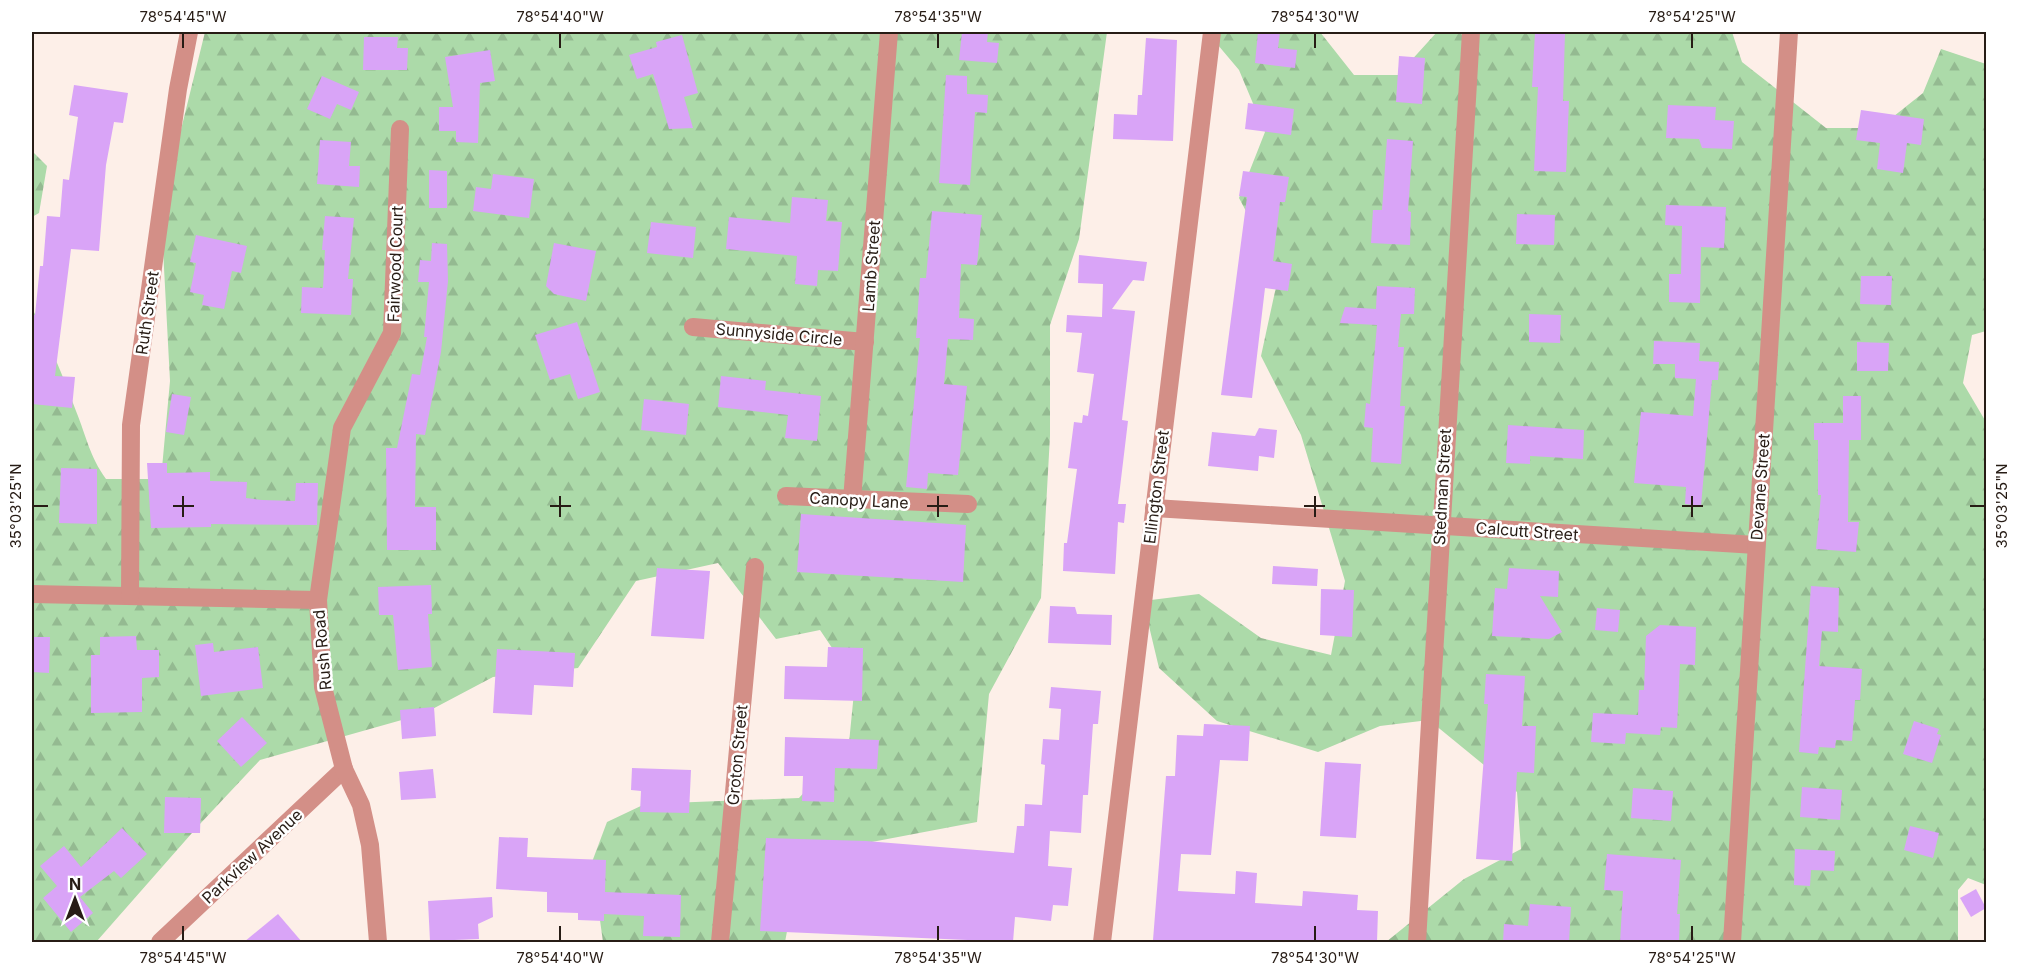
<svg xmlns="http://www.w3.org/2000/svg" width="2018" height="974" font-family="Inter,sans-serif">
	<style>
		.forest { fill: url(#forest-firs) }
		.building { fill: #d9a4f7 }
		.lines { fill: none; stroke-linecap: round; stroke-linejoin: round }
		.minor { stroke: #d38f87; stroke-width: 18 }
		.ticks { fill: none; stroke: #271c15; stroke-width: 2 }
		.labels { text-anchor: middle; stroke-width: 5; stroke-linejoin: round; paint-order: stroke }
		.street-label { font-size: 16px; fill: #271c15; stroke: #fff }
		.neatline { fill: none; stroke: #271c15; stroke-width: 2 }
		.ticks-label { font-size: 15px; text-anchor: middle; fill: #271c15 }
	</style>
	<defs>
		<pattern id="forest-firs" width="22" height="20" patternUnits="userSpaceOnUse" patternTransform="scale(1.5)"><rect width="22" height="20" fill="#acdaa9"/><path d="M5 1l3.5 6h-7zM16 11l3.5 6h-7z" fill="#94ba91"/></pattern>
	</defs>
	<rect width="100%" height="100%" fill="#fdefe8"/>
	<g class="forest">
		<path d="M205,32H1107L1079,239L1050,325V436L1041,598L989,694L977,822L840,848L788,926L785,942H603L592,862L607,822L645,804L799,798L849,743L855,682L820,630L776,639L718,563L636,581L578,668L493,677L423,714L260,760L199,825L97,941L32,942V308C49,342 63,376 76,411C87,438 89,455 106,479H161L170,381L161,211Z"/>
		<polygon points="1207,32 1320,32 1354,75 1398,75 1437,32 1732,32 1742,62 1826,128 1879,128 1923,93 1941,49 1986,64 1986,331 1972,335 1963,383 1986,422 1986,885 1968,878 1958,890 1958,942 1386,942 1464,879 1521,849 1517,792 1429,720 1380,726 1318,752 1217,721 1159,668 1143,601 1199,594 1261,638 1331,655 1345,581 1301,435 1261,356 1279,273 1239,198 1265,132 1239,70"/>
		<polygon points="32,151 47,166 39,213 32,217"/>
	</g>
	<g class="building">
		<polygon points="962,32 988,32 987,42 999,43 997,63 959,60"/>
		<polygon points="1258,32 1280,32 1278,48 1297,50 1295,68 1255,63"/>
		<polygon points="1535,32 1565,32 1563,101 1569,101 1566,172 1534,171 1538,87 1532,87"/>
		<polygon points="682,35 698,93 684,97 693,128 669,129 653,74 637,79 629,55 657,47 656,42"/>
		<polygon points="364,37 398,37 397,48 408,48 407,70 363,70"/>
		<polygon points="1146,38 1177,40 1173,141 1113,139 1114,114 1137,115 1138,95 1142,95"/>
		<polygon points="490,50 495,81 480,83 478,143 456,142 456,131 439,131 439,107 453,107 445,57"/>
		<polygon points="1399,56 1425,58 1422,104 1396,102"/>
		<polygon points="946,75 967,76 967,94 988,95 987,113 975,112 970,185 939,183"/>
		<polygon points="322,76 359,92 351,110 337,104 330,119 307,109"/>
		<polygon points="74,85 128,93 123,123 114,122 106,165 99,251 71,249 55,376 75,377 72,408 32,404 32,314 35,315 40,266 43,266 47,216 60,217 63,179 69,180 78,117 69,115"/>
		<polygon points="1248,103 1294,109 1291,135 1245,129"/>
		<polygon points="1668,105 1716,107 1715,120 1734,121 1732,149 1702,148 1699,139 1666,138"/>
		<polygon points="1861,110 1924,119 1921,145 1907,143 1903,173 1877,169 1880,143 1856,140"/>
		<polygon points="1387,139 1413,141 1408,211 1411,212 1410,245 1371,243 1373,210 1382,210"/>
		<polygon points="320,140 351,142 349,166 360,166 359,187 317,184"/>
		<polygon points="429,170 447,171 447,208 429,208"/>
		<polygon points="1243,171 1289,177 1285,202 1280,202 1273,261 1292,264 1288,291 1265,288 1252,398 1221,395 1247,197 1239,196"/>
		<polygon points="493,174 534,179 529,218 473,211 476,187 491,189"/>
		<polygon points="792,197 828,200 826,221 842,222 838,271 818,270 817,286 795,284 797,256 726,249 729,217 790,223"/>
		<polygon points="1666,205 1726,207 1724,248 1701,247 1700,303 1669,302 1669,274 1681,274 1682,226 1665,225"/>
		<polygon points="932,211 982,215 977,265 961,264 959,318 974,319 973,340 948,339 944,384 967,386 958,475 928,473 927,489 906,487 920,338 916,338 920,278 926,278"/>
		<polygon points="1517,214 1555,215 1554,245 1516,244"/>
		<polygon points="325,216 354,218 348,279 353,279 351,315 301,313 302,287 323,288 325,250 322,250"/>
		<polygon points="651,222 696,227 693,258 647,253"/>
		<polygon points="196,235 247,246 241,273 232,271 224,309 202,305 204,295 190,292 196,263 190,262"/>
		<polygon points="432,243 447,244 448,281 441,352 425,435 416,434 415,507 436,507 436,550 387,550 386,448 397,448 412,374 420,375 427,337 424,337 429,282 418,282 420,260 431,261"/>
		<polygon points="554,243 596,251 586,301 554,294 546,286"/>
		<polygon points="1079,255 1147,262 1144,281 1133,280 1112,309 1135,311 1122,420 1128,421 1118,504 1126,504 1124,523 1118,522 1115,574 1063,571 1064,543 1067,543 1077,469 1068,468 1074,422 1082,423 1083,415 1088,416 1094,374 1077,372 1082,333 1066,332 1067,315 1102,317 1103,284 1078,283"/>
		<polygon points="1861,276 1892,276 1891,305 1860,304"/>
		<polygon points="1377,286 1415,288 1414,314 1401,314 1398,347 1404,347 1400,406 1405,406 1401,464 1371,462 1373,428 1364,427 1366,403 1370,404 1377,325 1340,323 1345,307 1376,309"/>
		<polygon points="1529,314 1561,315 1560,343 1529,342"/>
		<polygon points="577,322 600,392 578,399 570,374 550,380 535,335"/>
		<polygon points="1654,341 1700,343 1699,361 1719,362 1718,380 1712,380 1701,506 1685,504 1686,487 1634,483 1641,412 1693,416 1696,379 1675,378 1675,364 1653,364"/>
		<polygon points="1857,342 1889,343 1888,371 1857,371"/>
		<polygon points="721,376 766,381 765,390 821,396 817,441 785,438 788,415 718,407"/>
		<polygon points="172,394 191,397 184,435 166,432"/>
		<polygon points="1843,396 1861,396 1861,440 1849,440 1848,522 1859,522 1856,552 1816,549 1821,495 1818,495 1818,440 1814,440 1814,423 1843,423"/>
		<polygon points="644,399 689,404 686,435 641,430"/>
		<polygon points="1508,425 1584,430 1583,459 1530,456 1530,464 1506,463"/>
		<polygon points="1259,428 1277,430 1274,458 1259,456 1258,471 1208,466 1212,432 1255,436"/>
		<polygon points="147,463 167,463 167,473 210,472 210,481 247,482 246,498 262,500 295,501 296,483 318,483 317,525 211,524 211,527 151,528"/>
		<polygon points="61,468 97,469 97,524 59,523"/>
		<polygon points="801,514 966,525 963,582 797,572"/>
		<polygon points="1273,566 1318,569 1317,586 1272,584"/>
		<polygon points="657,568 710,571 704,639 651,636"/>
		<polygon points="1509,568 1559,571 1558,597 1540,596 1562,632 1549,639 1492,636 1495,588 1507,589"/>
		<polygon points="431,585 432,614 428,614 432,667 398,670 393,615 379,615 378,587"/>
		<polygon points="1811,586 1839,588 1838,632 1822,631 1819,666 1862,669 1860,700 1855,700 1852,741 1836,740 1835,748 1819,747 1818,754 1799,752"/>
		<polygon points="1321,589 1354,590 1352,637 1320,635"/>
		<polygon points="1050,606 1075,607 1077,614 1112,615 1111,645 1048,643"/>
		<polygon points="1597,608 1620,610 1618,632 1595,630"/>
		<polygon points="1660,625 1696,627 1695,665 1680,664 1677,728 1661,727 1660,735 1626,733 1625,744 1591,742 1593,713 1638,715 1639,690 1644,690 1646,636"/>
		<polygon points="136,636 137,650 159,650 159,677 142,678 142,712 91,713 91,655 100,655 100,637"/>
		<polygon points="32,637 50,637 49,673 32,672"/>
		<polygon points="213,643 214,652 258,647 263,688 201,696 195,645"/>
		<polygon points="828,647 863,648 862,701 784,699 785,666 827,667"/>
		<polygon points="497,649 575,653 573,687 534,685 532,715 493,713"/>
		<polygon points="1486,674 1525,676 1522,726 1536,726 1534,773 1517,772 1512,861 1476,859 1488,704 1484,704"/>
		<polygon points="1051,687 1101,691 1098,724 1093,724 1088,795 1083,795 1081,833 1050,831 1048,866 1072,868 1068,906 1053,905 1051,921 1015,917 1013,942 760,931 766,838 866,841 1014,853 1017,826 1024,826 1025,804 1042,805 1045,765 1041,764 1043,739 1059,740 1061,709 1049,708"/>
		<polygon points="434,707 436,736 402,739 400,710"/>
		<polygon points="242,717 267,743 241,767 217,741"/>
		<polygon points="1914,721 1939,729 1937,734 1941,735 1932,763 1903,754"/>
		<polygon points="1204,724 1250,726 1248,761 1220,760 1211,855 1181,854 1178,891 1235,894 1236,871 1257,873 1255,903 1302,906 1303,891 1358,895 1357,910 1378,911 1377,942 1189,942 1153,940 1166,776 1175,776 1177,735 1203,736"/>
		<polygon points="785,737 879,740 877,769 835,768 834,802 802,801 803,776 784,776"/>
		<polygon points="1325,762 1361,764 1356,838 1320,836"/>
		<polygon points="632,768 691,770 689,813 640,812 641,791 631,790"/>
		<polygon points="433,769 436,798 401,800 399,772"/>
		<polygon points="1802,787 1842,790 1840,820 1800,817"/>
		<polygon points="1633,788 1673,791 1671,821 1631,818"/>
		<polygon points="165,797 201,798 200,833 164,833"/>
		<polygon points="1910,826 1939,833 1933,858 1904,850"/>
		<polygon points="122,828 147,854 121,878 114,871 80,897 93,913 71,932 43,898 57,886 40,866 64,846 81,867"/>
		<polygon points="499,837 528,838 527,857 606,860 605,892 681,895 680,937 643,936 644,916 604,914 604,921 578,920 578,913 547,912 547,892 496,889"/>
		<polygon points="1795,849 1835,851 1834,871 1811,870 1810,886 1794,885"/>
		<polygon points="1607,854 1681,860 1677,914 1680,914 1679,942 1620,942 1623,891 1604,890"/>
		<polygon points="1976,889 1986,908 1971,917 1960,898"/>
		<polygon points="492,897 493,917 478,924 479,939 430,941 428,901"/>
		<polygon points="1530,904 1571,907 1569,942 1503,942 1504,924 1528,926"/>
		<polygon points="278,914 302,942 244,942"/>
	</g>
	<g class="lines">
		<g class="minor">
			<polyline points="693,327 865,342"/>
			<polyline points="786,496 968,504"/>
			<polyline points="852,500 889,32"/>
			<polyline points="1154,508 1756,545"/>
			<polyline points="32,594 318,600"/>
			<polyline points="130,596 131,425 178,89 189,32"/>
			<polyline points="160,942 344,769"/>
			<polyline points="378,942 370,845 361,805 344,769 323,687 318,600 342,428 392,333 400,129"/>
			<polyline points="720,942 755,567"/>
			<polyline points="1102,942 1212,32"/>
			<polyline points="1417,942 1471,32"/>
			<polyline points="1732,942 1789,32"/>
		</g>
	</g>
	<path class="ticks" d="M183,33V48M560,33V48M938,33V48M1315,33V48M1692,33V48M183,496V517M560,496V517M938,496V517M1315,496V517M1692,496V517M33,506H48M173,506H194M550,506H571M927,506H948M1304,506H1325M1682,506H1703M1970,506H1985M183,926V941M560,926V941M938,926V941M1315,926V941M1692,926V941"/>
	<g class="labels">
		<g class="street-label">
			<text transform="translate(395 264) rotate(-88)" y="6">Fairwood Court</text>
			<text transform="translate(871 266) rotate(-86)" y="6">Lamb Street</text>
			<text transform="translate(147 313) rotate(-82)" y="6">Ruth Street</text>
			<text transform="translate(779 334) rotate(5)" y="6">Sunnyside Circle</text>
			<text transform="translate(1156 487) rotate(-83)" y="6">Ellington Street</text>
			<text transform="translate(1442 487) rotate(-87)" y="6">Stedman Street</text>
			<text transform="translate(1760 487) rotate(-86)" y="6">Devane Street</text>
			<text transform="translate(859 500) rotate(3)" y="6">Canopy Lane</text>
			<text transform="translate(1527 531) rotate(4)" y="6">Calcutt Street</text>
			<text transform="translate(322 650) rotate(-95)" y="6">Rush Road</text>
			<text transform="translate(737 755) rotate(-85)" y="6">Groton Street</text>
			<text transform="translate(252 856) rotate(-43)" y="6">Parkview Avenue</text>
		</g>
	</g>
	<rect width="2018" height="974" fill="none" stroke="#ffffff" stroke-width="66"/>
	<g transform="translate(75 899)" stroke="#ffffff" stroke-width="4.5" paint-order="stroke">
	<path d="M0-4.5L10 22L0 15L-10 22Z" fill="#271c15"/>
	<text y="-9" font-size="16" font-weight="bold" text-anchor="middle" fill="#271c15">N</text>
	</g>
	<rect x="33" y="33" width="1952" height="908" class="neatline"/>
	<g class="ticks-label">
		<text x="183" y="22">78°54'45"W</text>
		<text x="560" y="22">78°54'40"W</text>
		<text x="938" y="22">78°54'35"W</text>
		<text x="1315" y="22">78°54'30"W</text>
		<text x="1692" y="22">78°54'25"W</text>
		<text transform="translate(16 506) rotate(-90)" y="5">35°03'25"N</text>
		<text transform="translate(2002 506) rotate(-90)" y="5">35°03'25"N</text>
		<text x="183" y="963">78°54'45"W</text>
		<text x="560" y="963">78°54'40"W</text>
		<text x="938" y="963">78°54'35"W</text>
		<text x="1315" y="963">78°54'30"W</text>
		<text x="1692" y="963">78°54'25"W</text>
	</g>
</svg>
